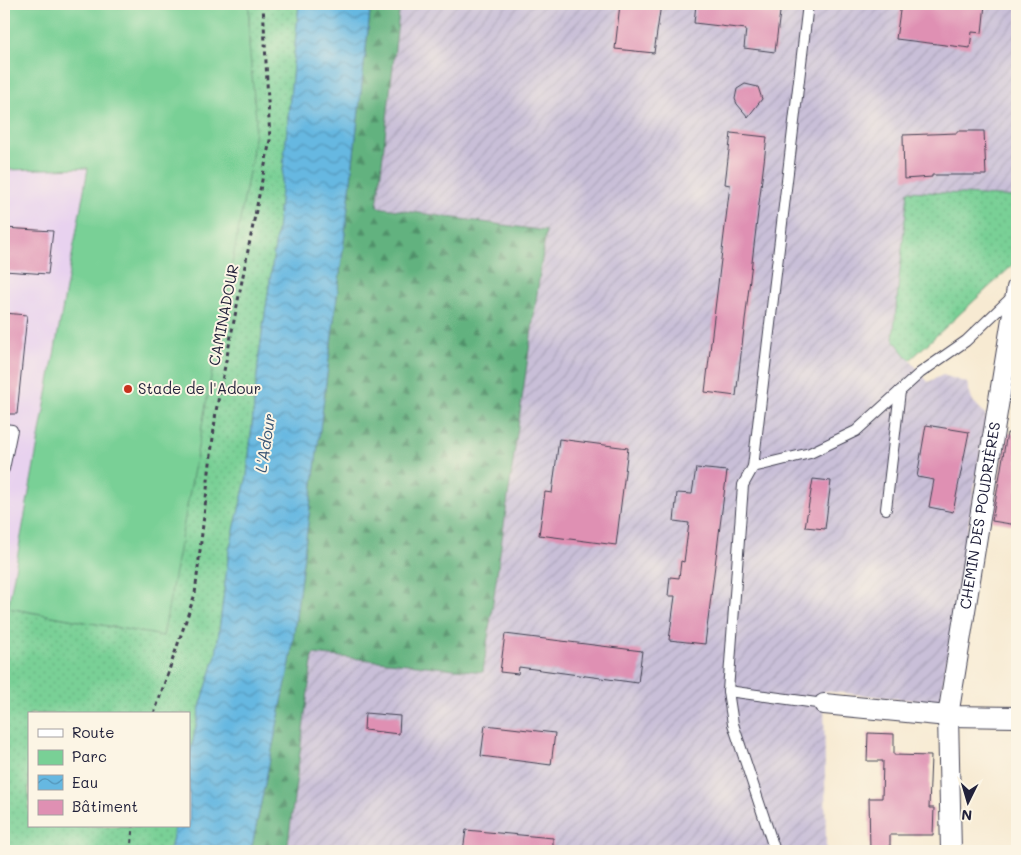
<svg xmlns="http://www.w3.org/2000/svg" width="1021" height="855" font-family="Mali,sans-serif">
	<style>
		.built { fill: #e8d2ef }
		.industrial { fill: url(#industrial-furrows) }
		.grass { fill: url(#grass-dots); stroke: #4e7968 }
		.forest { fill: url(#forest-firs); stroke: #426a5d }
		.park { fill: #79d096; stroke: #4e7968 }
		.water { fill: url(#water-waves); stroke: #446d8e }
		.building { fill: #df90b3 }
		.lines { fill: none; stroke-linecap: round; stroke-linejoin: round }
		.lane-casing { stroke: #424052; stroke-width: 12 }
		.street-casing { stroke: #424052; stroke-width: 22 }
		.path { stroke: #424052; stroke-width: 3; stroke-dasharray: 4 4; stroke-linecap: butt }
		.lane { stroke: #fff; stroke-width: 10 }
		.street { stroke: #fff; stroke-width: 20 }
		.poi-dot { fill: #c8321e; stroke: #fcf5e5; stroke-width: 2 }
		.labels { text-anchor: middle; stroke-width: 4; stroke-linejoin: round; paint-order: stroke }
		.street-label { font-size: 15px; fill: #22223b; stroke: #fcf5e5 }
		.poi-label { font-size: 15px; fill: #22223b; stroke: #fcf5e5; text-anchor: start }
		.water-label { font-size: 16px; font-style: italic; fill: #3a5675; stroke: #fcf5e5 }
	</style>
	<defs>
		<pattern id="industrial-furrows" width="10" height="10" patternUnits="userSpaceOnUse" patternTransform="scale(1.25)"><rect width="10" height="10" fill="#c9bfd8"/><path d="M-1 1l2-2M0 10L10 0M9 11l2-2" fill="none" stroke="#aca4ba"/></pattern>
		<pattern id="grass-dots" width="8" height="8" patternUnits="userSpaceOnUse" patternTransform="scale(1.25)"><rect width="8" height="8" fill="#79d096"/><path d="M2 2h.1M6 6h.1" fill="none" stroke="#68b282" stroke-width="1.8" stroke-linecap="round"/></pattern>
		<pattern id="forest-firs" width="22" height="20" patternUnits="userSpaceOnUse" patternTransform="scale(1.25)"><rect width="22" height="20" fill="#62b27f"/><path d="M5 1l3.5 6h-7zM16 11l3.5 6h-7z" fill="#509069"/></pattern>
		<pattern id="water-waves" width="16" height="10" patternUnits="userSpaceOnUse" patternTransform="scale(1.25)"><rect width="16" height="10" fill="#66b8e1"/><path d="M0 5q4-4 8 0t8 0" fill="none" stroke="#5495b8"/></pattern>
	</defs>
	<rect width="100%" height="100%" fill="#fcf5e5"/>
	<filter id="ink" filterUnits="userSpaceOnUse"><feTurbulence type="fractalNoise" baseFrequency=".02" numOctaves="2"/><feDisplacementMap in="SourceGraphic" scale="10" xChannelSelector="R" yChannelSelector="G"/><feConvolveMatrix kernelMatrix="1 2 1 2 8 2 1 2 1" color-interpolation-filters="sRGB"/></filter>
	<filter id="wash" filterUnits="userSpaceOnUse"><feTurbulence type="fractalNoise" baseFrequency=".0096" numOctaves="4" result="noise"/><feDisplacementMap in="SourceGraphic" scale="20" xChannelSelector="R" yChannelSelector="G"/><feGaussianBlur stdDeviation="1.12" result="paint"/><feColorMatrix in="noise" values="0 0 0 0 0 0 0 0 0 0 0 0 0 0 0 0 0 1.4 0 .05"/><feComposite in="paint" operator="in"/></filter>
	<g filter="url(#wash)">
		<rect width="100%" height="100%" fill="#f7ead2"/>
		<polygon class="built" points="88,168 8,608 4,608 4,170"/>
		<polygon class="industrial" points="400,4 1017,4 1017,197 909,191 893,339 928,382 943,375 967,383 972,400 986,415 940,703 824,691 826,851 287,851 312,654 483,672 546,232 377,207"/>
		<g class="grass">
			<polygon points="249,4 299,4 277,232 259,355 247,476 229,551 216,655 200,707 189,760 189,714 29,714 29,826 175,826 170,851 4,851 4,621 8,608 163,636 249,45"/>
			<polygon points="908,191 1017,197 1017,246 1014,264 910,360 893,339"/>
		</g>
		<polygon class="forest" points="371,4 400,4 377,207 546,231 483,672 313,654 287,851 251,851 290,663 344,242"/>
		<polygon class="park" points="4,4 249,4 249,45 256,118 252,156 163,636 8,608 88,168 4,170"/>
		<polygon class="water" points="299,4 371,4 344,242 290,663 251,851 170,851 175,826 189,826 189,760 200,707 216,655 229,551 247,476 259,355 277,232"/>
		<g id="blocks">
			<g class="building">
				<polygon points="620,4 661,4 654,53 615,49"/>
				<polygon points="696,4 781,4 775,52 744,48 746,29 694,23"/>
				<polygon points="901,4 985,4 982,33 972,32 970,48 896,39"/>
				<polygon points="745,84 758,87 762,99 748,117 737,104 735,99 737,89"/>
				<polygon points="957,131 984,131 986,175 932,175 932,177 904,179 903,135 957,133"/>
				<polygon points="731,133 767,137 736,396 705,392 730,185 725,184"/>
				<polygon points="4,228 53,231 48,274 4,271"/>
				<polygon points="4,313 27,315 17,414 4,414"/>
				<polygon points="926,425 969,432 953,512 929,507 934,480 917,477"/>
				<polygon points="1007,433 1017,434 1017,525 992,521"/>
				<polygon points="559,439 628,448 616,545 539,535 545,492 552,493"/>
				<polygon points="696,468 727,471 705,644 669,640 675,596 668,596 670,577 679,578 681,561 684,562 689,523 674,521 677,493 692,494"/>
				<polygon points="813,479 831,481 825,529 805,527"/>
				<polygon points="505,634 642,651 638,683 519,667 518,674 500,672"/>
				<polygon points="365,713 400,716 399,734 364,730"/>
				<polygon points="485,725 555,733 551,765 481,756"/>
				<polygon points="868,733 894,734 894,755 931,756 929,808 934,808 933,835 890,835 890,851 870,851 869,798 882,798 883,761 867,761"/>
				<polygon points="466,830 553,838 553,851 463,851"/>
			</g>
		</g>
	</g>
	<g filter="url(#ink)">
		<use href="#blocks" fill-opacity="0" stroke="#424052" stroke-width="1"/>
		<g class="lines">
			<g class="lane-casing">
				<g id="lane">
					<polyline points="4,429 12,430 4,469"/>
					<polyline points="753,467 808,4"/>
					<polyline points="886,509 900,391"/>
					<polyline points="728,691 824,704"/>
					<polyline points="775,851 733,724 728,691 743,485 753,467 810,453 856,431 920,373 966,341 1014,295"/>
				</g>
			</g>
			<g class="street-casing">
				<g id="street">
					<polyline points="824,704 948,716 1017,717"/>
					<path id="s1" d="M951,851L948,716L1017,288"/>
				</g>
			</g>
			<g class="path">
				<polyline points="154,714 195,594 216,411 270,140 263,4"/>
				<polyline points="131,851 133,826"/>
			</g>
			<use href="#lane" class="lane"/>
			<use href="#street" class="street"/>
		</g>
	</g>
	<circle class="poi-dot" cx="128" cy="389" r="5"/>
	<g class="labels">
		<g class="street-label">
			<text transform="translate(224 315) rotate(-79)" y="5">CAMINADOUR</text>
			<text dy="5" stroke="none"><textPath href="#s1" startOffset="338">CHEMIN DES POUDRIÈRES</textPath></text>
		</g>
		<g class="poi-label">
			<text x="138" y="394">Stade de l'Adour</text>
		</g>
		<g class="water-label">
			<text transform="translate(265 443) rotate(-81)" y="6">L'Adour</text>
		</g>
	</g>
	<rect width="1021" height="855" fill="none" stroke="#fcf5e5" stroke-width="20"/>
	<rect x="28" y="712" width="162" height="115" fill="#fcf5e5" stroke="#a5a1a1"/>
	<rect x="38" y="729" width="25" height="8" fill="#ffffff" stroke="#a5a1a1"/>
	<text x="72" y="738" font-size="15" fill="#22223b">Route</text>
	<rect x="38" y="750" width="25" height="15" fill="#79d096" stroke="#a5a1a1"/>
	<text x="72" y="762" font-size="15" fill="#22223b">Parc</text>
	<rect x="38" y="775" width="25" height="15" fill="url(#water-waves)" stroke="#a5a1a1"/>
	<text x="72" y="788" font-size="15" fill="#22223b">Eau</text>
	<rect x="38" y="800" width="25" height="15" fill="#df90b3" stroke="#a5a1a1"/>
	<text x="72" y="812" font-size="15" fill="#22223b">Bâtiment</text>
	<g transform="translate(968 802) rotate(185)" stroke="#fcf5e5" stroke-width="4" paint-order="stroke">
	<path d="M0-4L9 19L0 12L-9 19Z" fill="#22223b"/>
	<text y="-8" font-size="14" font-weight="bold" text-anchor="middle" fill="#22223b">N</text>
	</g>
</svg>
